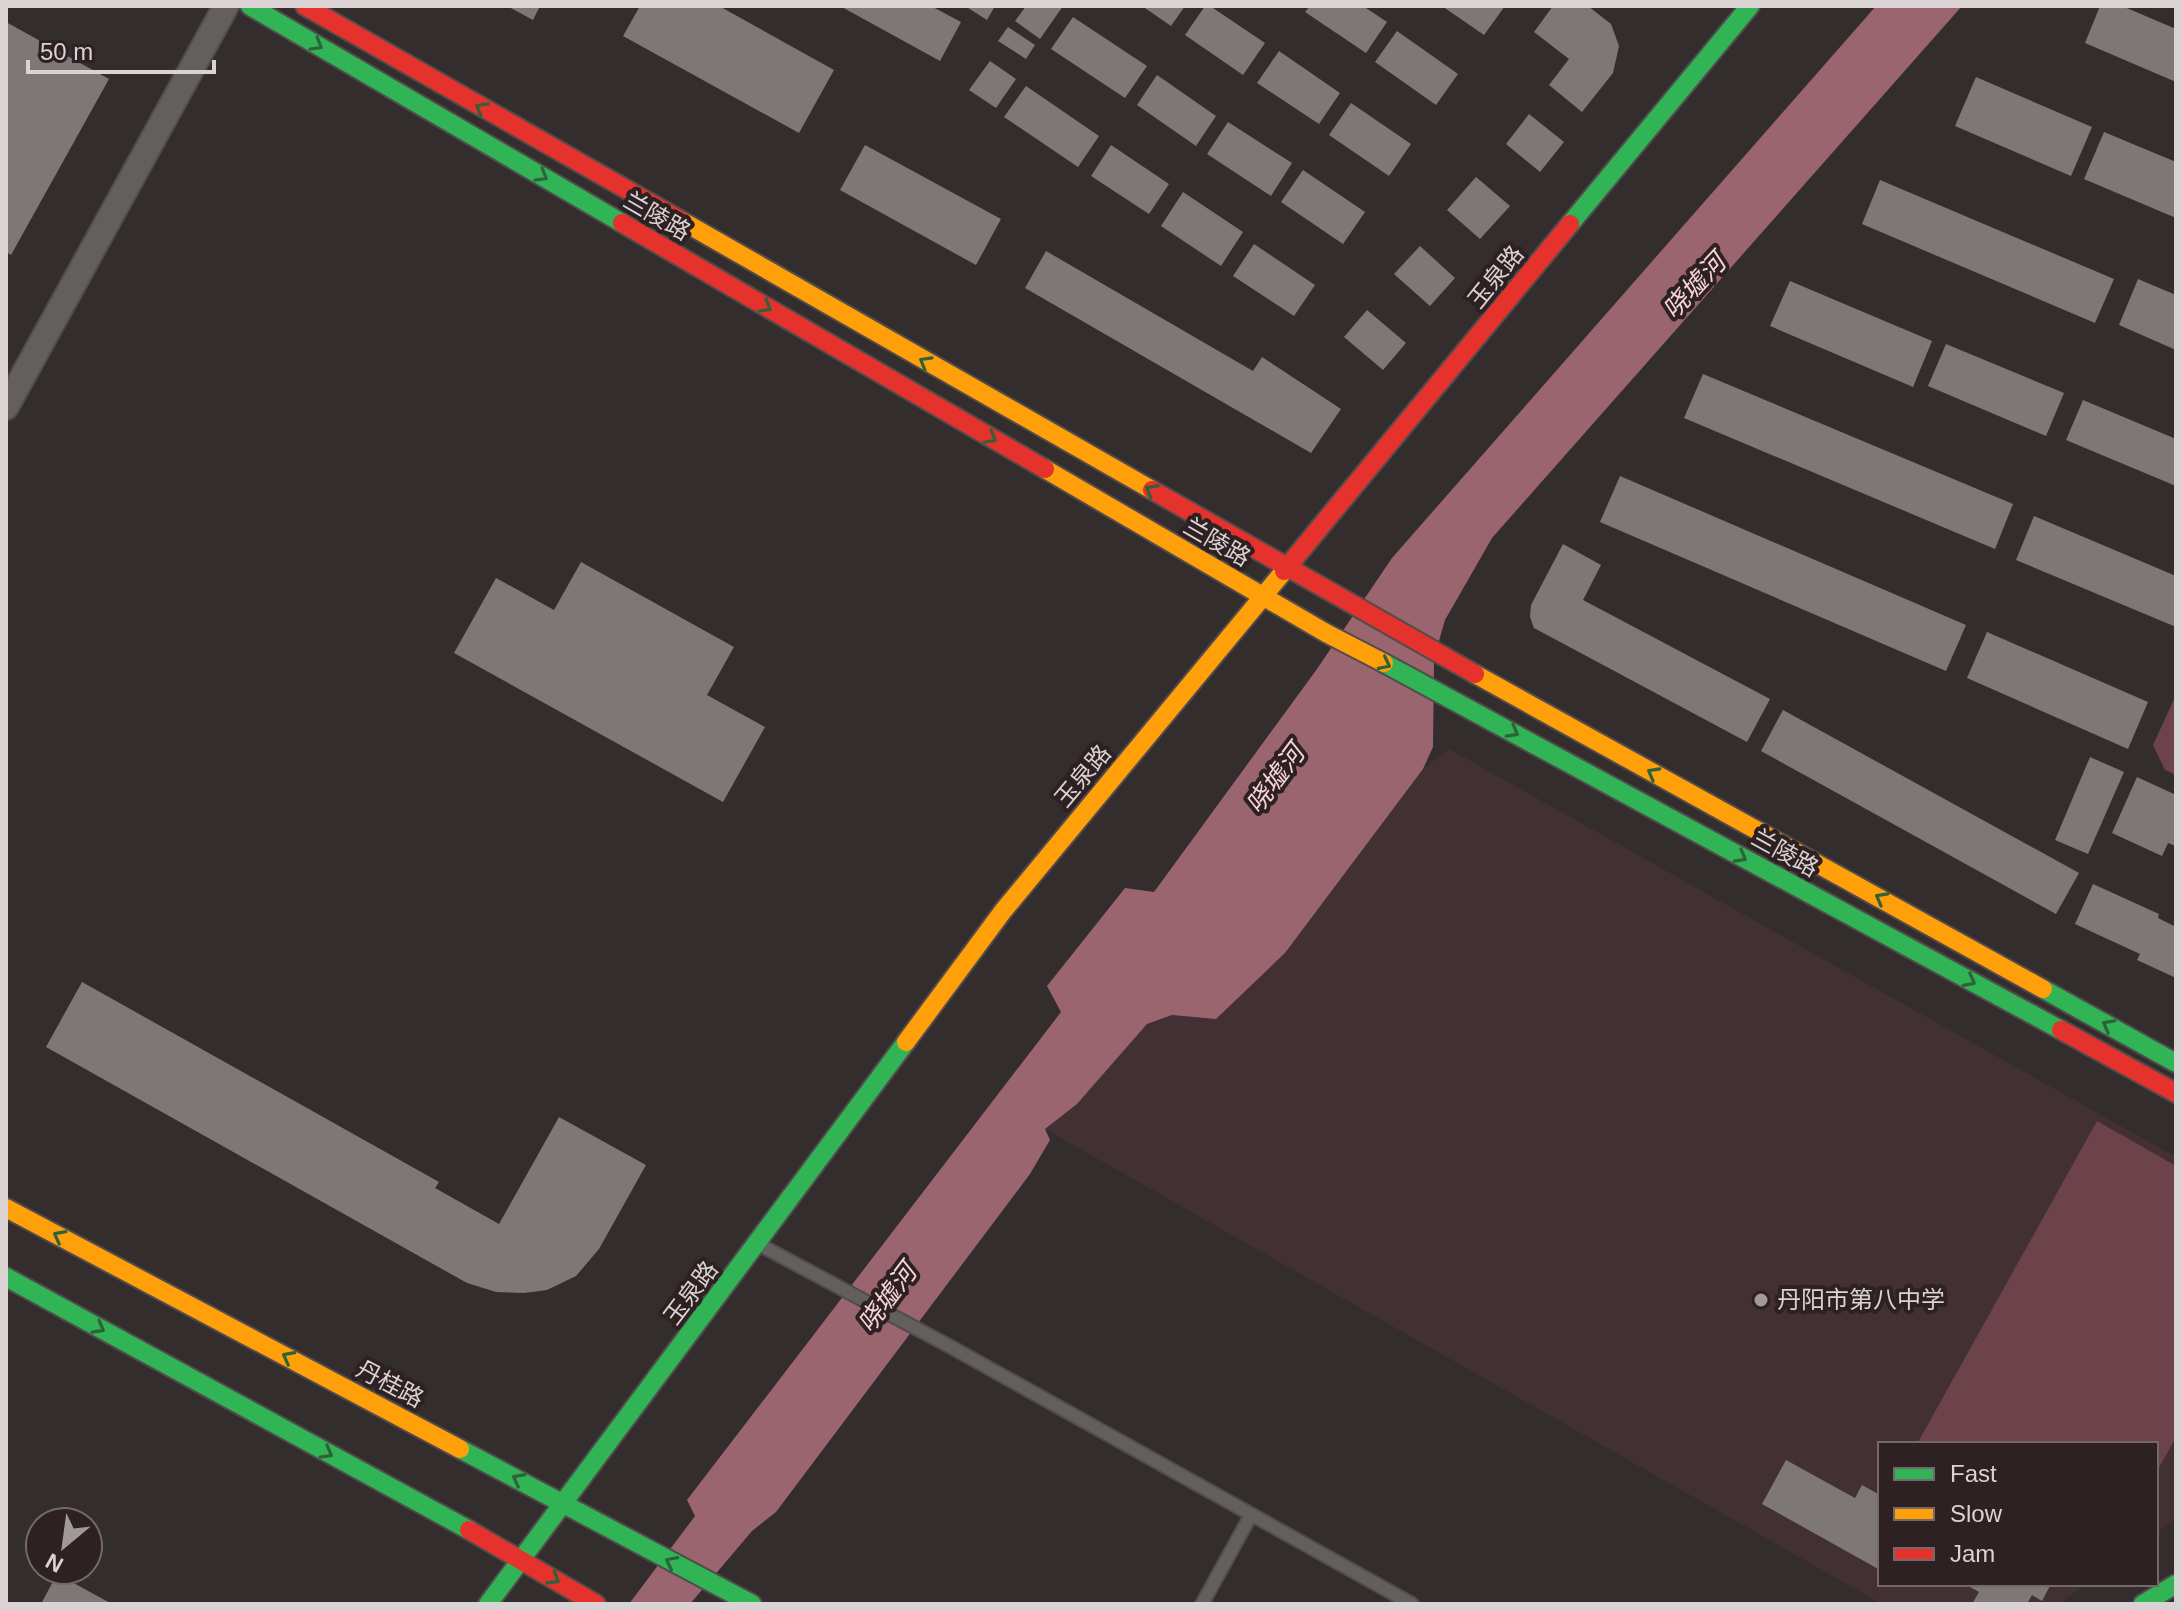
<svg xmlns="http://www.w3.org/2000/svg" width="2182" height="1610" font-family="Arial,'Noto Sans SC',sans-serif">
	<style>
		.built { fill: #433034 }
		.green { fill: #6d434b }
		.water { fill: #9a656f }
		.building { fill: #7e7778 }
		.lines { fill: none; stroke-linecap: round; stroke-linejoin: round }
		.lane-casing { stroke: #514b4c; stroke-width: 16 }
		.street-casing { stroke: #514b4c; stroke-width: 28 }
		.fast-casing { stroke: #514b4c; stroke-width: 22 }
		.slow-casing { stroke: #514b4c; stroke-width: 22 }
		.jam-casing { stroke: #514b4c; stroke-width: 22 }
		.lane { stroke: #645f5f; stroke-width: 12 }
		.street { stroke: #645f5f; stroke-width: 24 }
		.fast { stroke: #30b455; stroke-width: 18 }
		.slow { stroke: #ff9f0a; stroke-width: 18 }
		.jam { stroke: #e5322d; stroke-width: 18 }
		.oneway { stroke: #2e633a }
		.poi-dot { fill: #a1989a; stroke: #2d2123; stroke-width: 3 }
		.labels { text-anchor: middle; stroke-width: 8; stroke-linejoin: round; paint-order: stroke }
		.street-label { font-size: 24px; fill: #dbd2d4; stroke: #2d2123 }
		.poi-label { font-size: 24px; fill: #dbd2d4; stroke: #2d2123; text-anchor: start }
		.water-label { font-size: 26px; font-style: italic; fill: #f8d4d9; stroke: #2d2123 }
	</style>
	<rect width="100%" height="100%" fill="#342d2e"/>
	<polygon class="built" points="1449,749 2176,1157 2176,1518 2156,1533 2156,1444 1880,1444 1880,1584 2086,1584 2059,1604 1882,1604 1045,1129 1077,1104 1147,1024 1172,1015 1216,1019 1285,953 1423,769"/>
	<g class="green">
		<polygon points="2176,695 2176,775 2165,770 2153,745"/>
		<polygon points="2097,1121 2176,1166 2176,1437 2156,1473 2156,1444 1917,1444"/>
	</g>
	<polygon class="water" points="1876,6 1962,6 1492,538 1445,620 1434,658 1433,747 1423,769 1285,953 1216,1019 1172,1015 1147,1024 1077,1104 1045,1129 1050,1140 1030,1174 776,1512 752,1531 690,1604 629,1604 695,1516 687,1500 1061,1012 1047,986 1125,888 1154,892 1317,669 1392,558"/>
	<g class="building">
		<polygon points="507,6 540,6 533,20"/>
		<polygon points="640,6 719,6 834,70 799,133 623,36"/>
		<polygon points="840,6 931,6 961,22 940,61"/>
		<polygon points="965,6 995,6 987,20"/>
		<polygon points="1026,6 1063,6 1040,39 1015,21"/>
		<polygon points="1142,6 1185,6 1171,26"/>
		<polygon points="1205,6 1210,6 1265,43 1243,75 1185,35"/>
		<polygon points="1310,6 1363,6 1387,22 1366,53 1305,12"/>
		<polygon points="1442,6 1505,6 1484,35"/>
		<polygon points="1553,6 1588,6 1611,24 1619,46 1613,73 1582,112 1549,85 1569,59 1534,32"/>
		<polygon points="2100,6 2122,6 2176,29 2176,82 2085,43"/>
		<polygon points="1073,17 1147,66 1125,98 1051,49"/>
		<polygon points="6,22 109,79 11,255 6,252"/>
		<polygon points="1008,27 1035,45 1026,59 998,41"/>
		<polygon points="1397,31 1458,74 1436,105 1375,62"/>
		<polygon points="1279,51 1340,93 1319,124 1257,83"/>
		<polygon points="990,61 1016,79 996,108 969,90"/>
		<polygon points="1157,75 1216,116 1196,146 1137,105"/>
		<polygon points="1976,77 2092,127 2071,176 1955,126"/>
		<polygon points="1026,86 1099,136 1078,167 1004,117"/>
		<polygon points="1351,103 1411,144 1389,176 1329,135"/>
		<polygon points="1529,114 1564,142 1540,172 1506,144"/>
		<polygon points="1228,122 1292,163 1271,196 1207,154"/>
		<polygon points="2104,132 2176,162 2176,218 2084,179"/>
		<polygon points="865,145 1001,219 976,265 840,190"/>
		<polygon points="1111,145 1169,184 1149,214 1091,176"/>
		<polygon points="1303,170 1365,212 1343,244 1281,202"/>
		<polygon points="1476,177 1510,206 1480,239 1447,210"/>
		<polygon points="1880,180 2114,279 2095,323 1862,224"/>
		<polygon points="1183,192 1243,232 1221,266 1161,226"/>
		<polygon points="1254,244 1315,285 1294,316 1233,276"/>
		<polygon points="1420,246 1455,278 1430,306 1394,274"/>
		<polygon points="1046,251 1253,371 1262,357 1341,409 1311,453 1025,288"/>
		<polygon points="2138,279 2176,295 2176,350 2119,325"/>
		<polygon points="1790,281 1932,341 1913,387 1770,326"/>
		<polygon points="1367,310 1406,343 1383,370 1344,337"/>
		<polygon points="1946,344 2064,393 2046,436 1928,386"/>
		<polygon points="1703,374 2013,504 1995,549 1684,418"/>
		<polygon points="2083,400 2176,439 2176,486 2066,440"/>
		<polygon points="1620,476 1966,625 1946,671 1600,522"/>
		<polygon points="2034,516 2176,576 2176,627 2016,560"/>
		<polygon points="1563,544 1601,565 1583,600 1770,699 1747,742 1534,628 1530,617 1531,605"/>
		<polygon points="581,562 734,647 707,695 765,727 723,802 454,653 496,578 554,610"/>
		<polygon points="1987,632 2148,702 2128,749 1967,678"/>
		<polygon points="1783,710 2079,873 2056,914 1761,751"/>
		<polygon points="2090,757 2124,772 2088,854 2055,840"/>
		<polygon points="2137,777 2176,795 2176,846 2168,843 2162,856 2112,833"/>
		<polygon points="2093,884 2159,914 2158,918 2176,927 2176,978 2137,960 2140,954 2075,924"/>
		<polygon points="82,982 439,1182 435,1188 499,1224 559,1117 646,1165 599,1249 576,1276 547,1290 524,1293 496,1292 467,1283 46,1047"/>
		<polygon points="1786,1460 1855,1498 1862,1485 1880,1495 1880,1570 1762,1504"/>
		<polygon points="57,1574 112,1604 41,1604"/>
		<polygon points="1965,1584 2051,1584 2042,1601 2032,1595 2027,1604 1972,1604 1979,1592"/>
	</g>
	<g class="lines">
		<g class="lane-casing">
			<g id="lane">
				<polyline points="760,1245 951,1347 1412,1604"/>
				<polyline points="1202,1604 1251,1515"/>
			</g>
		</g>
		<g class="street-casing">
			<polyline id="street" points="6,407 226,6"/>
		</g>
		<g class="fast-casing">
			<g id="fast">
				<polyline points="250,6 622,223"/>
				<polyline points="1570,224 1750,6"/>
				<polyline points="1384,663 2061,1030"/>
				<polyline points="2043,989 2176,1063"/>
				<polyline points="6,1277 469,1530"/>
				<polyline points="460,1449 752,1604"/>
				<polyline points="488,1604 906,1042"/>
				<polyline points="2143,1604 2176,1584"/>
			</g>
		</g>
		<g class="slow-casing">
			<g id="slow">
				<polyline points="682,221 1152,490"/>
				<polyline points="1045,469 1326,633 1384,663"/>
				<polyline points="1475,674 2043,989"/>
				<polyline points="906,1042 1003,911 1284,571"/>
				<polyline points="6,1208 460,1449"/>
			</g>
		</g>
		<g class="jam-casing">
			<g id="jam">
				<polyline points="305,6 682,221"/>
				<polyline points="622,223 1045,469"/>
				<polyline points="1152,490 1475,674"/>
				<polyline points="1284,571 1570,224"/>
				<polyline points="2061,1030 2176,1093"/>
				<polyline points="469,1530 596,1604"/>
			</g>
		</g>
		<use href="#lane" class="lane"/>
		<use href="#street" class="street"/>
		<use href="#fast" class="fast"/>
		<use href="#slow" class="slow"/>
		<use href="#jam" class="jam"/>
	</g>
	<defs><path id="oneway-chevron" d="M-2-3.5L2.5 0L-2 3.5" fill="none" stroke-width="1.6" stroke-linecap="round" stroke-linejoin="round" transform="scale(2)"/></defs>
	<g class="oneway">
		<use href="#oneway-chevron" transform="translate(317 45) rotate(30)"/>
		<use href="#oneway-chevron" transform="translate(481 108) rotate(-150)"/>
		<use href="#oneway-chevron" transform="translate(542 176) rotate(30)"/>
		<use href="#oneway-chevron" transform="translate(766 307) rotate(30)"/>
		<use href="#oneway-chevron" transform="translate(925 362) rotate(-150)"/>
		<use href="#oneway-chevron" transform="translate(991 438) rotate(30)"/>
		<use href="#oneway-chevron" transform="translate(1151 490) rotate(-150)"/>
		<use href="#oneway-chevron" transform="translate(1385 664) rotate(27)"/>
		<use href="#oneway-chevron" transform="translate(1513 732) rotate(29)"/>
		<use href="#oneway-chevron" transform="translate(1653 773) rotate(-151)"/>
		<use href="#oneway-chevron" transform="translate(1741 857) rotate(29)"/>
		<use href="#oneway-chevron" transform="translate(1881 898) rotate(-151)"/>
		<use href="#oneway-chevron" transform="translate(1970 981) rotate(28)"/>
		<use href="#oneway-chevron" transform="translate(2108 1025) rotate(-151)"/>
		<use href="#oneway-chevron" transform="translate(59 1236) rotate(-152)"/>
		<use href="#oneway-chevron" transform="translate(99 1328) rotate(29)"/>
		<use href="#oneway-chevron" transform="translate(288 1357) rotate(-152)"/>
		<use href="#oneway-chevron" transform="translate(327 1453) rotate(29)"/>
		<use href="#oneway-chevron" transform="translate(518 1479) rotate(-152)"/>
		<use href="#oneway-chevron" transform="translate(671 1562) rotate(-153)"/>
		<use href="#oneway-chevron" transform="translate(554 1579) rotate(32)"/>
	</g>
	<circle class="poi-dot" cx="1761" cy="1300" r="8"/>
	<g class="labels">
		<g class="street-label">
			<text transform="translate(657 216) rotate(30)" y="8">兰陵路</text>
			<text transform="translate(1496 277) rotate(-51)" y="8">玉泉路</text>
			<text transform="translate(1217 542) rotate(30)" y="8">兰陵路</text>
			<text transform="translate(1083 776) rotate(-50)" y="8">玉泉路</text>
			<text transform="translate(1785 853) rotate(29)" y="8">兰陵路</text>
			<text transform="translate(691 1293) rotate(-53)" y="8">玉泉路</text>
			<text transform="translate(390 1384) rotate(28)" y="8">丹桂路</text>
		</g>
		<g class="poi-label">
			<text x="1777" y="1308">丹阳市第八中学</text>
		</g>
		<g class="water-label">
			<text transform="translate(1694 286) rotate(-47)" y="9">哓墟河</text>
			<text transform="translate(1275 779) rotate(-53)" y="9">哓墟河</text>
			<text transform="translate(887 1298) rotate(-53)" y="9">哓墟河</text>
		</g>
	</g>
	<rect width="2182" height="1610" fill="none" stroke="#dbd2d4" stroke-width="16"/>
	<rect x="1878" y="1442" width="280" height="144" fill="#2d2123" stroke="#73686a" stroke-width="2"/>
	<rect x="1894" y="1468" width="40" height="12" fill="#30b455" stroke="#73686a" stroke-width="2"/>
	<text x="1950" y="1482" font-size="24" fill="#dbd2d4">Fast</text>
	<rect x="1894" y="1508" width="40" height="12" fill="#ff9f0a" stroke="#73686a" stroke-width="2"/>
	<text x="1950" y="1522" font-size="24" fill="#dbd2d4">Slow</text>
	<rect x="1894" y="1548" width="40" height="12" fill="#e5322d" stroke="#73686a" stroke-width="2"/>
	<text x="1950" y="1562" font-size="24" fill="#dbd2d4">Jam</text>
	<g transform="translate(64 1546) rotate(209)"><circle r="38" fill="#2d2123" stroke="#73686a" stroke-width="2"/>
	<path d="M0-6L14 30L0 20L-14 30Z" fill="#a1989a"/>
	<text y="-12" font-size="22" font-weight="bold" text-anchor="middle" fill="#dbd2d4">N</text>
	</g>
	<path d="M28 60v12h186v-12" fill="none" stroke="#dbd2d4" stroke-width="4"/>
	<text x="40" y="60" font-size="24" fill="#dbd2d4" stroke="#2d2123" stroke-width="6" paint-order="stroke">50 m</text>
</svg>
